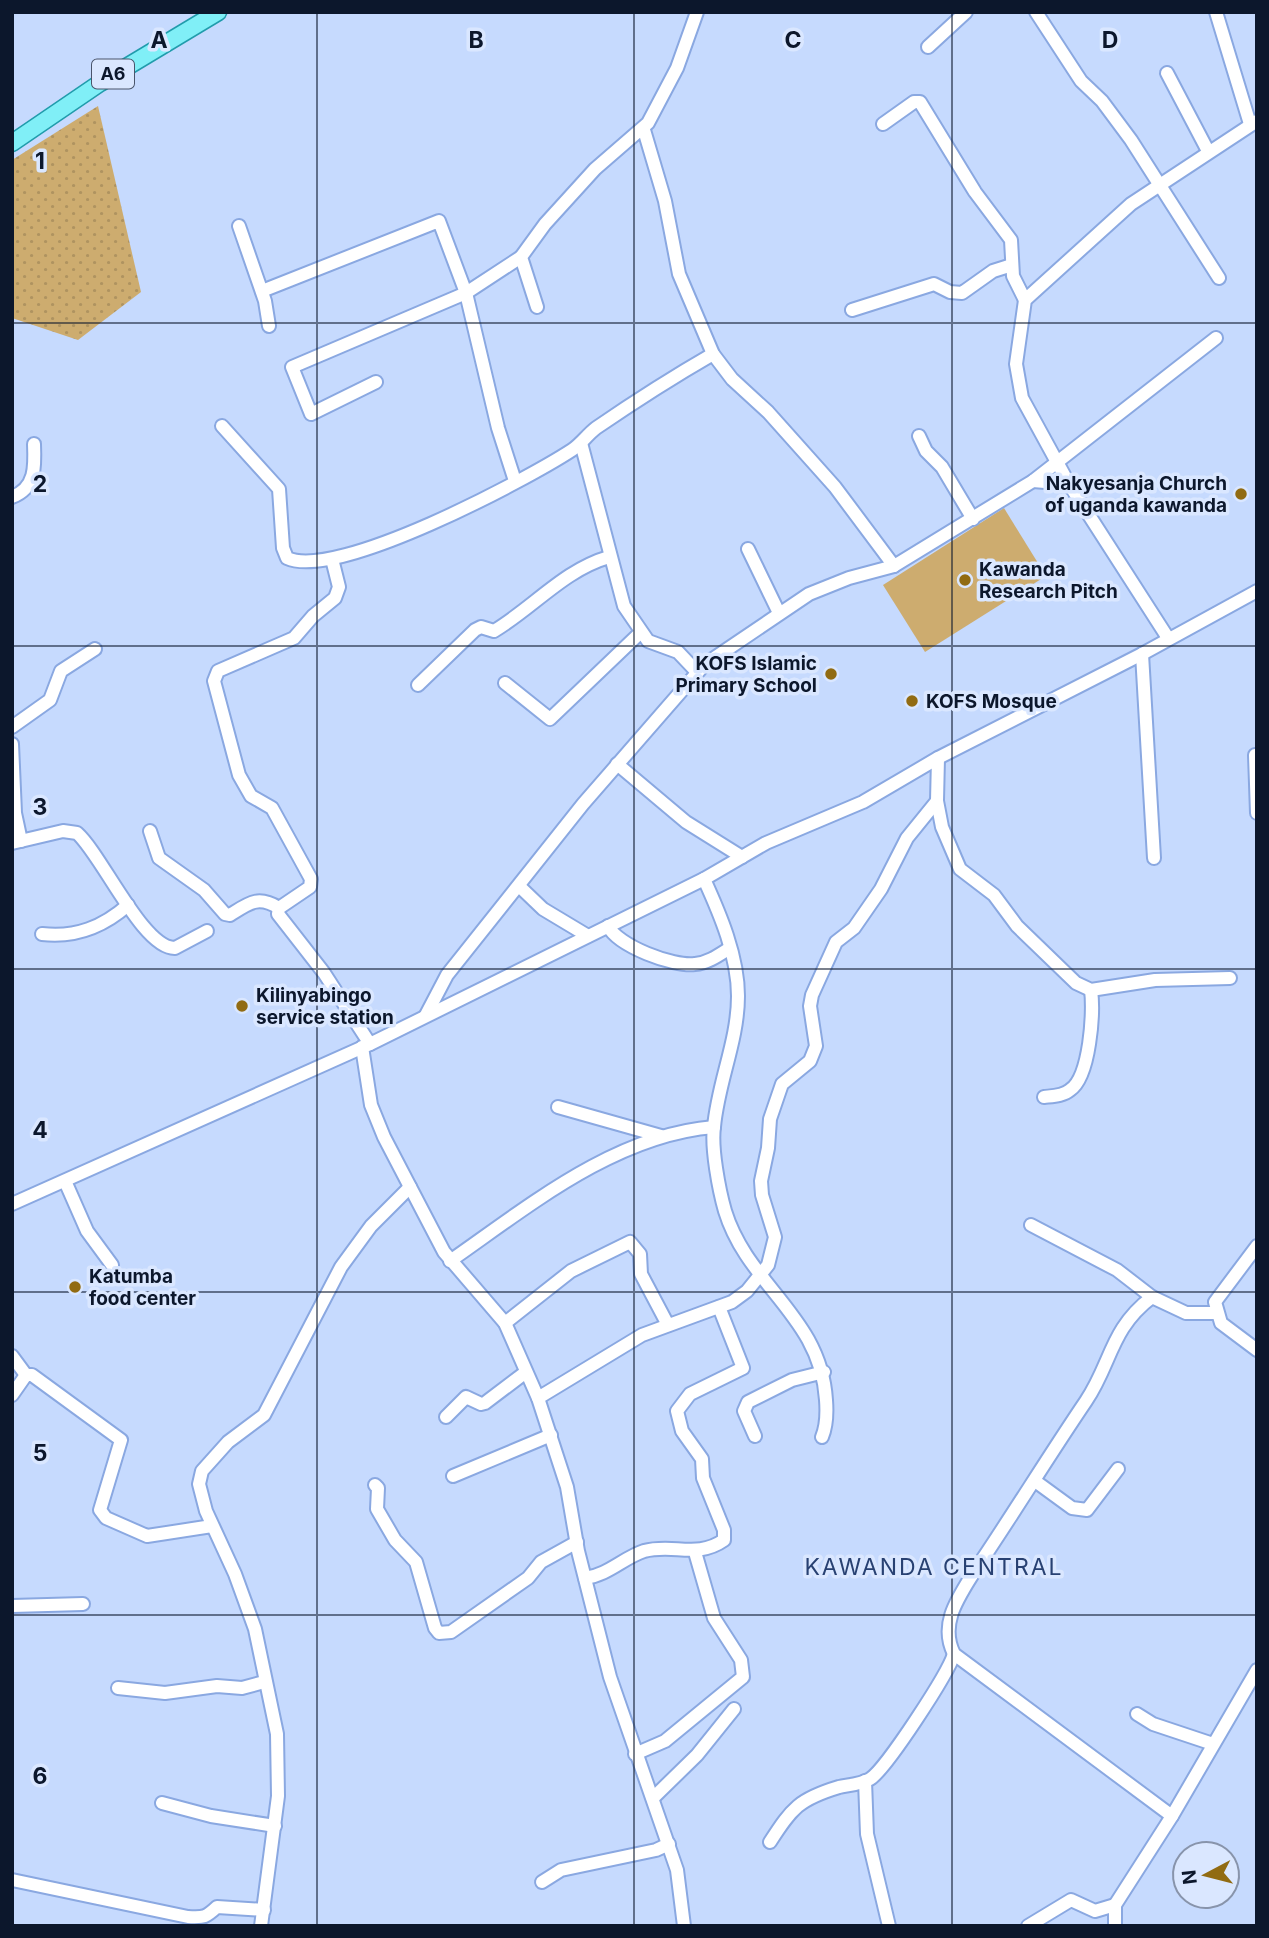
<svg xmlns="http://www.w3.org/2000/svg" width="1269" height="1938" font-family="Inter,sans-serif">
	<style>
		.green { fill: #cdac6f }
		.garden { fill: url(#garden-dots) }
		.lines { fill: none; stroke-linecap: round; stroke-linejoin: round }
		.minor-casing { stroke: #8aa8e1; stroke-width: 16 }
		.major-casing { stroke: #219cac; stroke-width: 19 }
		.minor { stroke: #fff; stroke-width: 12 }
		.major { stroke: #80eff7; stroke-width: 16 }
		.grid { fill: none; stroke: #0c172c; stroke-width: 2; stroke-opacity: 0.55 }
		.poi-dot { fill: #916b12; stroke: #dae7ff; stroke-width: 2.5 }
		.labels { text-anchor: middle; stroke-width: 7; stroke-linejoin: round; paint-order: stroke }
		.shield { fill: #dae7ff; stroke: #4a556b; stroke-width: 2 }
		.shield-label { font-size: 18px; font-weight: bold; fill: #0c172c }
		.poi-label { font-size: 19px; font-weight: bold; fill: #0c172c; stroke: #dae7ff; text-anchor: start }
		.quarter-label { font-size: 23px; letter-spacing: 2px; fill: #284172; stroke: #dae7ff }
		.grid-label { font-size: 23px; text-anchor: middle; font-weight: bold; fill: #0c172c; stroke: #dae7ff; stroke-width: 7; stroke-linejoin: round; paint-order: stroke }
	</style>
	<defs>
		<pattern id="garden-dots" width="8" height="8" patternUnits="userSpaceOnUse" patternTransform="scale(1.75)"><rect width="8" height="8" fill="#cdac6f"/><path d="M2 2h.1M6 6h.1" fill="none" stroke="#af9360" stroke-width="1.8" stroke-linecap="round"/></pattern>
	</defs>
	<rect width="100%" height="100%" fill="#c6dafe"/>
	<polygon class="green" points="1004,508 1046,576 925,652 883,585"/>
	<polygon class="garden" points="98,106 141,292 78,340 12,318 12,160"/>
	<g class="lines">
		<g class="minor-casing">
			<g id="minor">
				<polyline points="1036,12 1081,81 1102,101 1131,140 1219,278"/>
				<polyline points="1216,12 1250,124"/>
				<polyline points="928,47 966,12"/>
				<polyline points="1167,73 1208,151"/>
				<polyline points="883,124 914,102 920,102 975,192 1011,240 1013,276 1025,300"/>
				<polyline points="644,130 665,201 679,274 713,354 732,379 768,412 835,487 894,566"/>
				<polyline points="239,226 265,301 269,326"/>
				<polyline points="262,291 439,221 466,293 498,428 515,481"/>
				<polyline points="537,307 521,257 545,224 595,169 648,123 677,68 697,12"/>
				<polyline points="852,310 934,284 950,292 962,293 993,271 1012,265"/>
				<polyline points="376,382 311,414 292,367 466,293 521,257"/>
				<path d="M222,426L279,489L283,548L287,558C336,581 526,480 572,450C581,444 587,435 596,428C634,402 673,377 713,354"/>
				<polyline points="919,436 926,451 942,467 973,519"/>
				<polyline points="581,443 624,606 648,641 678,652 697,672"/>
				<polyline points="1033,481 1069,484"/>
				<path d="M12,497C36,488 35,466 34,444"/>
				<polyline points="748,549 779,613"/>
				<polyline points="332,559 339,587 335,598 313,616 294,638 218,671 214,681 239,775 251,796 272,808 311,879 310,887 279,908 278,914 324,973 370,1044"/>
				<polyline points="1168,638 1069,484 1022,398 1016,364 1025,300 1131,204 1257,121"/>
				<polyline points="1142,654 1154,858"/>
				<polyline points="505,683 550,719 641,632"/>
				<path d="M418,685L475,630L481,627L494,631C534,607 564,570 609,557"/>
				<polyline points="12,727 50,700 61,671 95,649"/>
				<polyline points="12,744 15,813 21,841"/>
				<polyline points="1255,755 1257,813"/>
				<polyline points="938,758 937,801 942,827 960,869 994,895 1017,926 1076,983 1091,990 1155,980 1230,978"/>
				<polyline points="617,764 686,822 742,857"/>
				<path d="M150,831L159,858L204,890L225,914L230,915C249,903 258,895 279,908"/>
				<path d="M12,843L63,831L77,833C102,855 143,949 175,948L207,931"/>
				<path d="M704,879C720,914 738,956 738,996C738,1041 718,1082 714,1127C711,1148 719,1190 725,1211C748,1286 821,1316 826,1400C827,1413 827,1425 822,1437"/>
				<polyline points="519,886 543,909 588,936"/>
				<path d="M608,926C618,946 673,967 695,964C708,963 719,955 730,948"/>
				<path d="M42,934C76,938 103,927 128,905"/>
				<polyline points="426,1015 447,975 583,804 704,665 809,594 849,578 894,566 1033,481 1216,338"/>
				<polyline points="362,1047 371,1105 384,1137 444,1252 505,1323 538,1398 567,1487 578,1551 610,1677 677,1870 684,1926"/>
				<path d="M1044,1097C1053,1096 1063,1096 1070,1090C1090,1077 1094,1012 1091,990"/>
				<polyline points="558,1107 661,1136"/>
				<polyline points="65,1181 87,1231 112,1265"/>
				<polyline points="12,1204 370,1044 704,879 766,843 863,802 938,758 1142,654 1257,591"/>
				<polyline points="1031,1225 1117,1270 1152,1297"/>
				<polyline points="1257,1246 1215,1302 1221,1323 1257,1350"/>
				<path d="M450,1261C529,1206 615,1135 714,1127"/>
				<polyline points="505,1323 571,1271 630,1242 640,1254 641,1274 668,1325"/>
				<polyline points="12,1356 26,1375 32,1375 121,1440 100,1510 106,1518 147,1536 212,1526"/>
				<polyline points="12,1395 26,1375"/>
				<polyline points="538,1398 642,1335 732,1302 747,1291 768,1265 775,1237 762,1195 761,1181 768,1148 770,1119 782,1084 810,1061 816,1046 810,1006 812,995 836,942 854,928 881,889 907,838 937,801"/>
				<polyline points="446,1417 466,1397 481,1404 485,1403 526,1372"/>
				<polyline points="755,1436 744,1411 748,1402 792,1380 824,1372"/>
				<polyline points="453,1476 551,1435"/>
				<polyline points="1035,1481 1072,1508 1087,1510 1118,1469"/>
				<polyline points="375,1485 378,1488 377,1509 395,1540 416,1562 435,1628 439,1633 451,1632 528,1578 541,1562 577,1542"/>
				<path d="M585,1578C608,1575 623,1558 644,1551C673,1543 697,1559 724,1540V1530L703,1478L702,1459L682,1431L677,1411L690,1394L743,1368L719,1307"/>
				<polyline points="12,1606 83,1604"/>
				<polyline points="118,1688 165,1693 217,1686 242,1688 264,1682"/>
				<polyline points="1137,1714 1153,1724 1213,1744"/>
				<polyline points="635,1754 665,1741 743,1677 741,1660 714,1618 695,1552"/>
				<polyline points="865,1781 867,1834 889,1926"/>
				<polyline points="653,1798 697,1755 734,1709"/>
				<polyline points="162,1803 211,1816 275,1826"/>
				<path d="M1172,1816L954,1654C939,1624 958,1598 974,1572C1012,1516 1048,1457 1086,1401C1112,1362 1110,1329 1152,1297L1186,1313H1216"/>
				<path d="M770,1842C792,1808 799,1799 839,1787C849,1785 862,1784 870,1779C886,1769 948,1674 954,1654"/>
				<path d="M12,1880L188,1917C205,1918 206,1917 217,1907L264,1910"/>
				<polyline points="542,1882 561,1870 656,1850 669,1844"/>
				<polyline points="261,1926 278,1796 277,1734 255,1629 235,1574 206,1511 199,1484 202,1471 228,1442 264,1415 341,1267 371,1226 410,1187"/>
				<polyline points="1028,1926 1071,1900 1095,1911 1115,1905"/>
				<polyline points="1115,1926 1115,1905 1172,1816 1257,1670"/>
			</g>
		</g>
		<g class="major-casing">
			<polyline id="major" points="12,143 100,83 218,12"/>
		</g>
		<use href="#minor" class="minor"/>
		<use href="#major" class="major"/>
	</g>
	<path class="grid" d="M317,12V1926M634,12V1926M952,12V1926M12,323H1257M12,646H1257M12,969H1257M12,1292H1257M12,1615H1257"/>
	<g class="poi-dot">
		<circle cx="1241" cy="494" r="7"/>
		<circle cx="965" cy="580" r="7"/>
		<circle cx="831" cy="674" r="7"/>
		<circle cx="912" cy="701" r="7"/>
		<circle cx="242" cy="1006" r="7"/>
		<circle cx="75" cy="1287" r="7"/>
	</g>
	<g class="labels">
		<rect class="shield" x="92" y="59.5" width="42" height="29" rx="5"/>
		<g class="shield-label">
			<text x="113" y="80">A6</text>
		</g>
		<g class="poi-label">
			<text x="1227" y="490" text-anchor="end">Nakyesanja Church<tspan x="1227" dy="22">of uganda kawanda</tspan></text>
			<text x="979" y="576">Kawanda<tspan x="979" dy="22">Research Pitch</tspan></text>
			<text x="817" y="670" text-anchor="end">KOFS Islamic<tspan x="817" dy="22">Primary School</tspan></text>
			<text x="926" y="708">KOFS Mosque</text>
			<text x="256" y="1002">Kilinyabingo<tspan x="256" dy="22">service station</tspan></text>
			<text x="89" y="1283">Katumba<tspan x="89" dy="22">food center</tspan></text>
		</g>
		<g class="quarter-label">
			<text x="934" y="1575">KAWANDA CENTRAL</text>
		</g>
	</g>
	<g class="grid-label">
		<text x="159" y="48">A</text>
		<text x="476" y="48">B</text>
		<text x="793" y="48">C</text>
		<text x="1110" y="48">D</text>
		<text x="40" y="169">1</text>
		<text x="40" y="492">2</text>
		<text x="40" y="815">3</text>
		<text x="40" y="1138">4</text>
		<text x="40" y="1461">5</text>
		<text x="40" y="1784">6</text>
	</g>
	<rect width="1269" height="1938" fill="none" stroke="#0c172c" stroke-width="28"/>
	<g transform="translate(1206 1875) rotate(263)"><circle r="33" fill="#dae7ff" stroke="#8894ab" stroke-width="2"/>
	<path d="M0-5L12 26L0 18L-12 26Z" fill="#916b12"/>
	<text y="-10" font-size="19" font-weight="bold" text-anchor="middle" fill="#0c172c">N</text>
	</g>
</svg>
